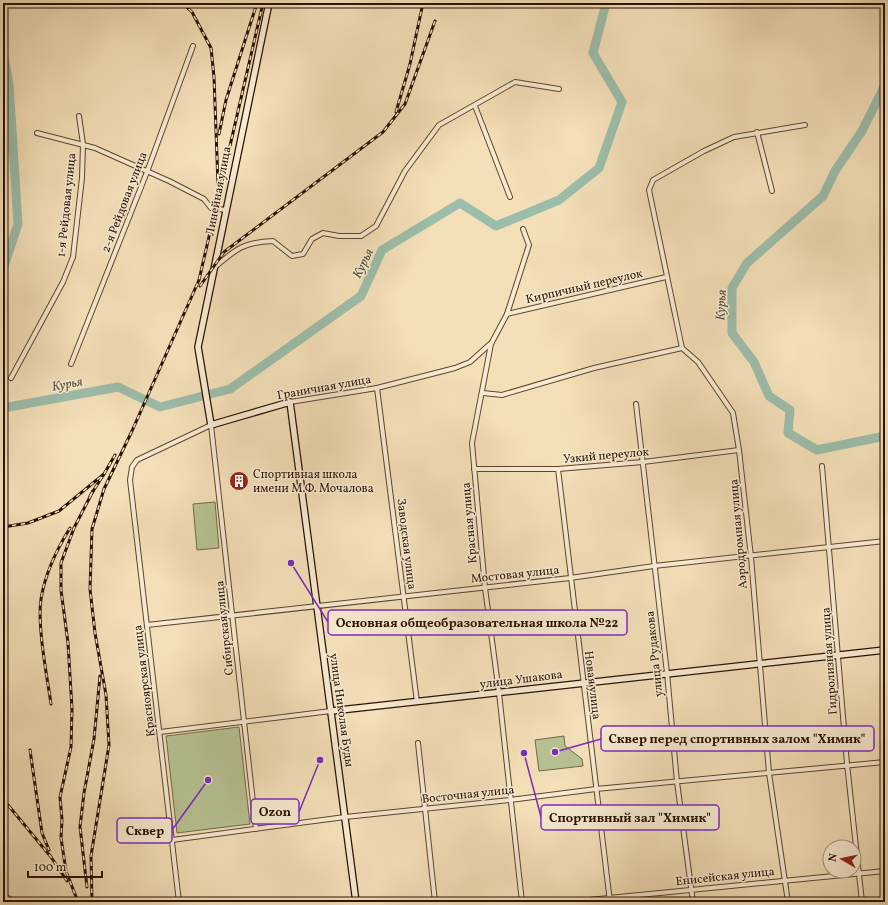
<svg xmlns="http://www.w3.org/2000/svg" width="888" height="905" font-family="Vollkorn,serif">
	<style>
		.green { fill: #b7c292; stroke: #706a49 }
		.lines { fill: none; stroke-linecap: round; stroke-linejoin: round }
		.river { stroke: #9cbdaa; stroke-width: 9 }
		.street-casing { stroke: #5c452e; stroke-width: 6 }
		.secondary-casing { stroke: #291200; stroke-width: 8 }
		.street { stroke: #f7ead1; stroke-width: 4 }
		.secondary { stroke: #f7ead1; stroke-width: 5.5 }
		.rail-casing { stroke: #291200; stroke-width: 3 }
		.rail { stroke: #f7ead1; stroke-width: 1.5; stroke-dasharray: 4.5; stroke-linecap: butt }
		.labels { text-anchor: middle; stroke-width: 3; stroke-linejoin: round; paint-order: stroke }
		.street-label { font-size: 12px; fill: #291200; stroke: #f7ead1 }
		.poi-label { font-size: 12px; fill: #291200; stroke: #f7ead1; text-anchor: start }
		.water-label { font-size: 13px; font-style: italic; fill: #514e3c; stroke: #f7ead1 }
		.leader { fill: none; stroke: #7b2cbf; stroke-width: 1.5 }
		.callout-dot { fill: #7b2cbf; stroke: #f7ead1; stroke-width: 1.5 }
		.callout { fill: #f7ead1; stroke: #7b2cbf; stroke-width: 1.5 }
		.callout-label { font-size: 13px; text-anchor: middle; font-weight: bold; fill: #291200 }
	</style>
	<rect width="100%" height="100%" fill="#f3dfb8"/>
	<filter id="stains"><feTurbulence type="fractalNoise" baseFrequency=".005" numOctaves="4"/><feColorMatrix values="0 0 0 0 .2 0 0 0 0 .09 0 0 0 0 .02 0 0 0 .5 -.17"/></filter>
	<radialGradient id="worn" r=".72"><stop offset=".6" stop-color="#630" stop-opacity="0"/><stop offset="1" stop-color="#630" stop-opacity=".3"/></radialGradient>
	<g class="green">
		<polygon points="215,502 219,548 197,550 193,504"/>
		<polygon points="239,727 250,824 177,833 166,736"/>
		<polygon points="564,736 565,746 582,759 583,766 539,771 535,740"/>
	</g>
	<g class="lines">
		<g class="river">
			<polyline points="3,52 9,84 18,224 3,269"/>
			<polyline points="885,85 862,131 835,171 823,196 747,263 732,288 732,333 754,362 769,396 790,410 788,433 817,450 885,436"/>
			<polyline points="3,408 118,387 160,407 230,389 361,296 382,250 460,203 496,226 559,200 599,168 622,102 593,53 606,3"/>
		</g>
		<g class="street-casing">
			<g id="street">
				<polyline points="475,106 510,197"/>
				<polyline points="757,132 772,191"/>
				<polyline points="37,133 95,148 169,181 204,199 211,208 226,210"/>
				<path d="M215,267C236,249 244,242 273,241L292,256L303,254L312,239L323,233L339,236H361L376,226L405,171L439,125L515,82L559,89"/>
				<polyline points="507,314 666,277"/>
				<polyline points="71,364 147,172 193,46"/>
				<polyline points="11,378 63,282 73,257 82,178 83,144 79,116"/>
				<polyline points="377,388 417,702"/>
				<polyline points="483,393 502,395 594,368 682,348"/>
				<polyline points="290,402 377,388 455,368 470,362 490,344"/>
				<polyline points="636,404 667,673 677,782 693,902"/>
				<polyline points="885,460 885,463"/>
				<polyline points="822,466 847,764 862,902"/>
				<polyline points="474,469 558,469 643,462 739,450"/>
				<polyline points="558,469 610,902"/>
				<polyline points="147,625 570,578 654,566 885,541"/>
				<polyline points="160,732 331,711"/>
				<polyline points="418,743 435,902"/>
				<polyline points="172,840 345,817 510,800 596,789 885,762"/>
				<polyline points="3,895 15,902"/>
				<polyline points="179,902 130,480 132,467 137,460 211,425 256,829"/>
				<polyline points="522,902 499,693 485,588 472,443 491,344 507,314 529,245 523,229"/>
				<polyline points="568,902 885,871"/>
				<polyline points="788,902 769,773 751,557 739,450 733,413 698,362 682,348 649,190 653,180 704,151 734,137 805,125"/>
			</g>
		</g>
		<g class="secondary-casing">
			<g id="secondary">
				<polyline points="269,3 198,347 211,425 290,402 356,902"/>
				<polyline points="331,711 885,650"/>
			</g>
		</g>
		<use href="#street" class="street"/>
		<use href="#secondary" class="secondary"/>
		<g class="rail-casing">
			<g id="rail">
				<polyline points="182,3 192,12 211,48 214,77 218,184"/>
				<polyline points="396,112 410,64 423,3"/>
				<polyline points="219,134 226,100 257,3"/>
				<polyline points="200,286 224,252 383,132 405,104 435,21"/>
				<polyline points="90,496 104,474"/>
				<polyline points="3,527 28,523 59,511 104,474 115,455"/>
				<path d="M51,704C47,676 37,626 41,599C45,574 57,549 70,528"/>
				<polyline points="30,750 42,833 49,850"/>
				<polyline points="3,799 51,857 67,881"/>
				<polyline points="87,887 80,827 84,793 94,739 100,676"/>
				<polyline points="78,902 66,871 61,838 62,820 60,797 71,747 72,709 68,643 61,590 61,563 74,528 93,491"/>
				<polyline points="92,902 91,856 109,745 106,695 95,633 90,589 92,529 104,489 132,431 199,280 263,3"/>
			</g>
		</g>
		<use href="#rail" class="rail"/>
	</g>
	<defs>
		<g id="building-disc" transform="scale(1)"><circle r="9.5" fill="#8f2418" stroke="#f7ead1"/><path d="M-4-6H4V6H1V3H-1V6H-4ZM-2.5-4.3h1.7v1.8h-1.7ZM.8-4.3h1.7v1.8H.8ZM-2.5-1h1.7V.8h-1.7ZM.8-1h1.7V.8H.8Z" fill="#fff"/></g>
	</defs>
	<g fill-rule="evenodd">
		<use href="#building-disc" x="239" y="481"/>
	</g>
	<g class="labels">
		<g class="street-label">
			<text transform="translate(218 191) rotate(-79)" y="4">Линейная улица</text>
			<text transform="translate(124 202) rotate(-69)" y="4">2-я Рейдовая улица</text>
			<text transform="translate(66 205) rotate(-84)" y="4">1-я Рейдовая улица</text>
			<text transform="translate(584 286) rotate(-13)" y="4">Кирпичный переулок</text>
			<text transform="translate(324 387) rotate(-10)" y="4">Граничная улица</text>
			<text transform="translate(606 455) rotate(-5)" y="4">Узкий переулок</text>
			<text transform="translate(469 523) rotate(-95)" y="4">Красная улица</text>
			<text transform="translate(738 534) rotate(-95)" y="4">Аэродромная улица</text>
			<text transform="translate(407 544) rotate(83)" y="4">Заводская улица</text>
			<text transform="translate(515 574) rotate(-6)" y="4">Мостовая улица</text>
			<text transform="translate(224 628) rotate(-96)" y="4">Сибирская улица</text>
			<text transform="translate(654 654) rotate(-96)" y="4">улица Рудакова</text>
			<text transform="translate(829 661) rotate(-94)" y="4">Гидролизная улица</text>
			<text transform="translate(521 679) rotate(-7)" y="4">улица Ушакова</text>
			<text transform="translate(144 681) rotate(-97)" y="4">Красноярская улица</text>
			<text transform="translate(593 685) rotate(83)" y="4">Новая улица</text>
			<text transform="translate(342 710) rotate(82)" y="4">улица Николая Буды</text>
			<text transform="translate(468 794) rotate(-6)" y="4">Восточная улица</text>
			<text transform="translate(725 876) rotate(-6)" y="4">Енисейская улица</text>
		</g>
		<g class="poi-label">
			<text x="253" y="478">Спортивная школа<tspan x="253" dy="14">имени М.Ф. Мочалова</tspan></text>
		</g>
		<g class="water-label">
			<text transform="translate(362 263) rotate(-64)" y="5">Курья</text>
			<text transform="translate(720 305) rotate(-87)" y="5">Курья</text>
			<text transform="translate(67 383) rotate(-10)" y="5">Курья</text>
		</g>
	</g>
	<path class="leader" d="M291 563L328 622M555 752L601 739M320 760L299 812M524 753L541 817M208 780L172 830"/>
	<g class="callout-dot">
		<circle cx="291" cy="563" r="4"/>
		<circle cx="555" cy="752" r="4"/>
		<circle cx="320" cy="760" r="4"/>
		<circle cx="524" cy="753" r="4"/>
		<circle cx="208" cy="780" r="4"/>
	</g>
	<g class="callout">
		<rect x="328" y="610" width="299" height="25" rx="4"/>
		<rect x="601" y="726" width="273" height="25" rx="4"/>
		<rect x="251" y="799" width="48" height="25" rx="4"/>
		<rect x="541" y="805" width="178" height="25" rx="4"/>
		<rect x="117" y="818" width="55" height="25" rx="4"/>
	</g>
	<g class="callout-label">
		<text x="477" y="627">Основная общеобразовательная школа №22</text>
		<text x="737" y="743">Сквер перед спортивных залом "Химик"</text>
		<text x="275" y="816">Ozon</text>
		<text x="630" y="822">Спортивный зал "Химик"</text>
		<text x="145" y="835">Сквер</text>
	</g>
	<rect width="888" height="905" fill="none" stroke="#f3dfb8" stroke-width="16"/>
	<rect x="4" y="4" width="880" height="897" fill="none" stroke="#291200" stroke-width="2"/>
	<rect x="8" y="8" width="872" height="889" fill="none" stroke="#291200"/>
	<g transform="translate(842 859) rotate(279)"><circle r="19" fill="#f7ead1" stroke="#a5947d"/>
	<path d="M0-3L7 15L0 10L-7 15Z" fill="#8f2418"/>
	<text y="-6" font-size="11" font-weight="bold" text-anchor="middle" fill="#291200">N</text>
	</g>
	<path d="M28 871v6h74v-6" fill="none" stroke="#291200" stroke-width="2"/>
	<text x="34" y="871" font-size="12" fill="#291200" stroke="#f7ead1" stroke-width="3" paint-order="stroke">100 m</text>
	<rect width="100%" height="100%" filter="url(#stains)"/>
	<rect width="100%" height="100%" fill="url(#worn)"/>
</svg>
